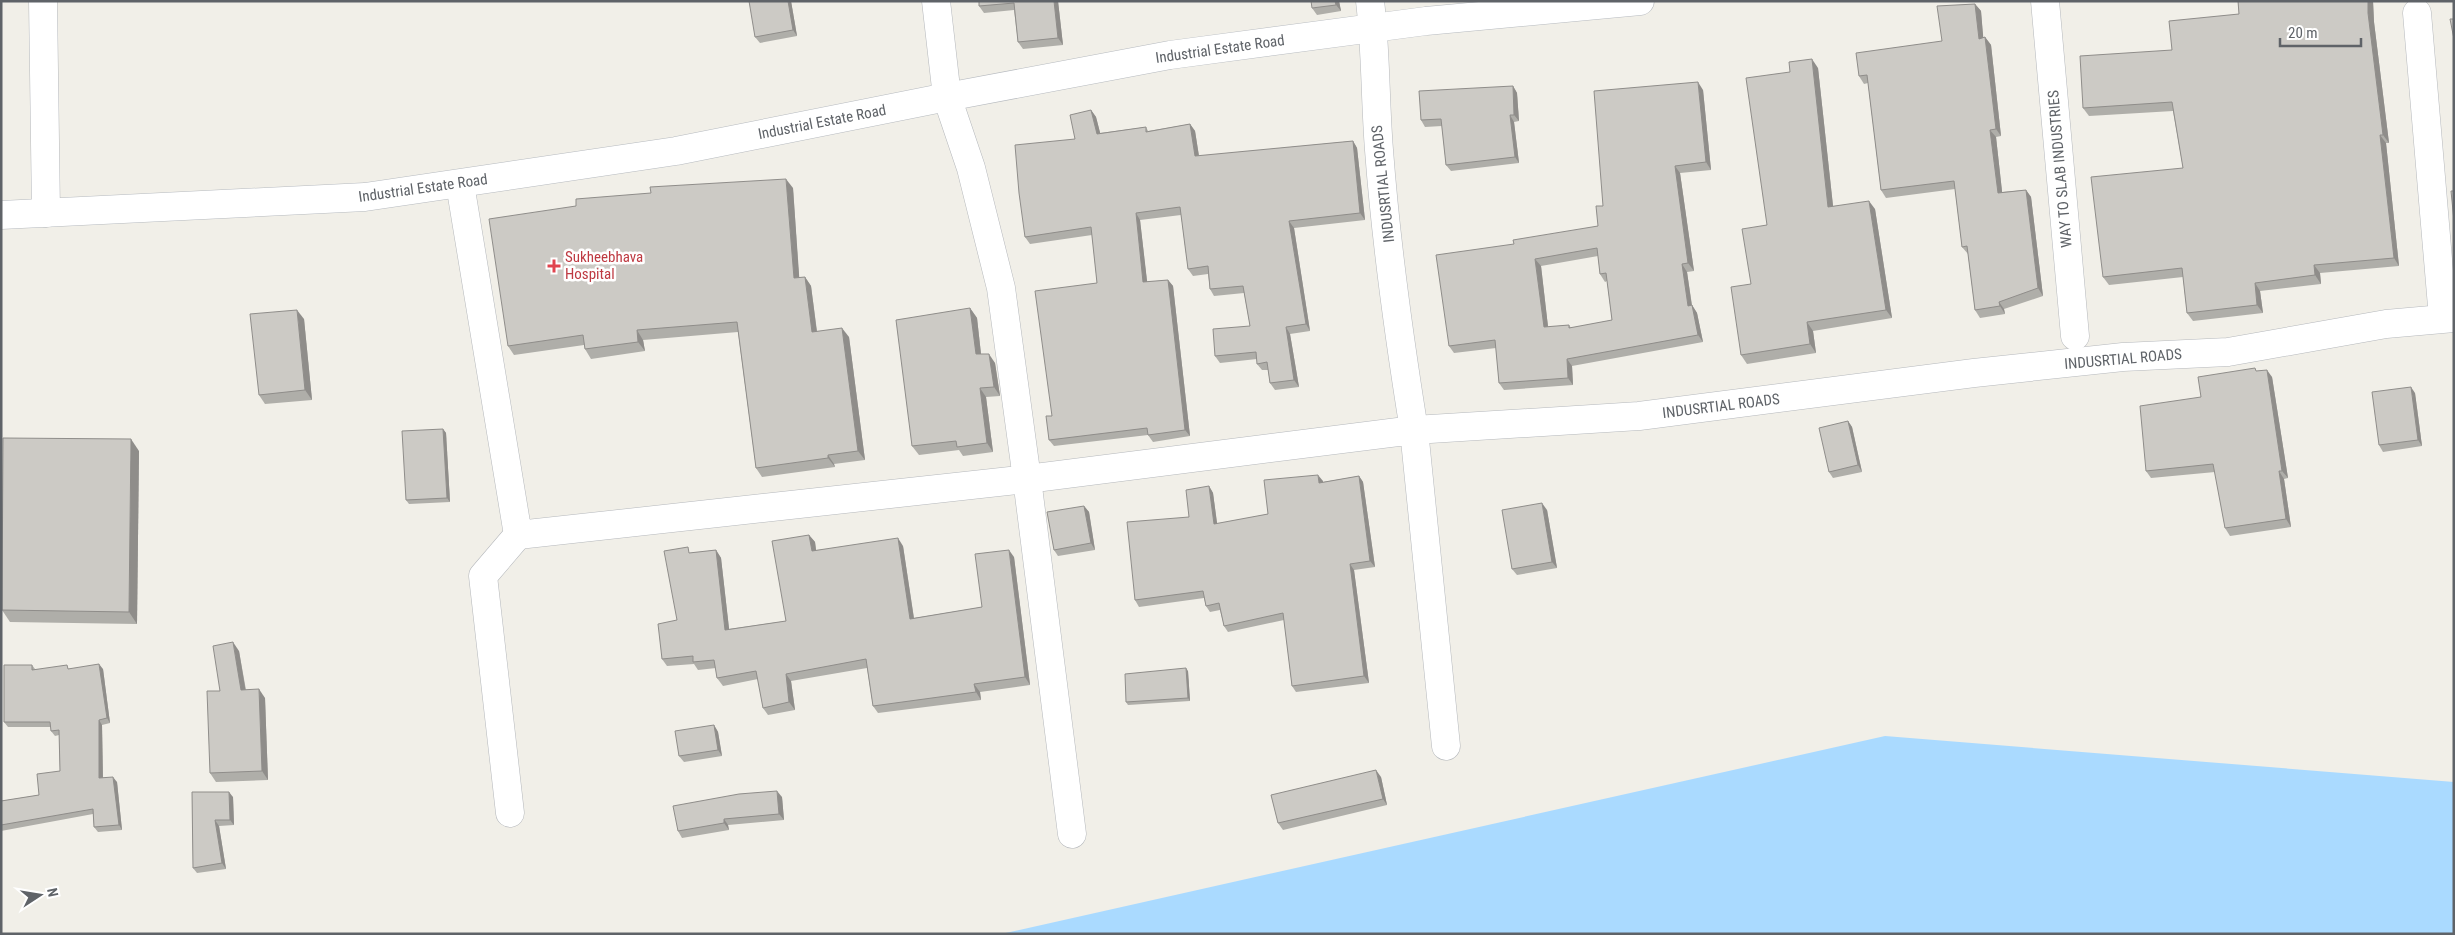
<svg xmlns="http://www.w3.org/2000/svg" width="2455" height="935" font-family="'Roboto Condensed',sans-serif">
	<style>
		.water { fill: #aadaff }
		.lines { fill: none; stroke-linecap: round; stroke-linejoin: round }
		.street-casing { stroke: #b5b8bc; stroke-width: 29 }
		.secondary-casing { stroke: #b6babf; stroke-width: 29 }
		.street { stroke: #fff; stroke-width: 28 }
		.secondary { stroke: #fff; stroke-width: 28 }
		.wall { fill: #afaea9; fill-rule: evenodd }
		.shaded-wall { fill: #8f8d8a }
		.building { fill: #cccac5; stroke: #8f8d8a; fill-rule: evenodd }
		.health-dot { fill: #e0444e; stroke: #fff; stroke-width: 2 }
		.labels { text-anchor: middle; stroke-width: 5; stroke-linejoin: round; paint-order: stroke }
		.street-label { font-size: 15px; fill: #5f6368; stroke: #fff }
		.health-label { font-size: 15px; fill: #be3a42; stroke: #fff; text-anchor: start }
	</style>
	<rect width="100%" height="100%" fill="#f1efe8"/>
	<polygon class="water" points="1885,736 2454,782 2454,934 1001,934"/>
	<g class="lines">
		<g class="street-casing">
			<g id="street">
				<polyline points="43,1 46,213"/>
				<polyline points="936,1 947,97 971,168 1001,288 1027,479 1072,834"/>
				<path d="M1370,1C1376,50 1375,100 1379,150C1386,243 1399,337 1414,430L1639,416L1974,373L2123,357L2228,352L2386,324L2454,318"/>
				<polyline points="2045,1 2075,336"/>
				<polyline points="2417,13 2443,318"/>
				<polyline points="460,184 518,535 1027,479 1414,430 1446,746"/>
				<polyline points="510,813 483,576 518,535"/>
			</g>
		</g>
		<g class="secondary-casing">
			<polyline id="secondary" points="1,215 365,197 676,151 947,97 1170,55 1426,21 1640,1"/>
		</g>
		<use href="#street" class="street"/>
		<use href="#secondary" class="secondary"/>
	</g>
	<g class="wall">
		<polygon points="791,1 797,36 760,43 755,37"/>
		<polygon points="979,1 1058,1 1063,45 1023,49 1018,42 1014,10 984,13 979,6"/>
		<polygon points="1339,1 1341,11 1317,15 1312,8"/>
		<polygon points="2238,1 2373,1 2374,22 2389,143 2386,143 2399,266 2320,273 2321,284 2260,291 2263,313 2193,321 2187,313 2183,277 2109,285 2103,277 2183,168 2173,111 2089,116 2083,108 2172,50 2239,14"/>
		<polygon points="1975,4 1981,11 1983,38 1985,37 1991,45 2001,136 1996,137 2002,192 2026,190 2031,197 2043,296 2004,309 2005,314 1980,318 1975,310 1968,254 1962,247 1955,189 1886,198 1881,190 1868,83 1864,84 1859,76 1942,41"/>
		<polygon points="1818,68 1833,206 1875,209 1892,318 1813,331 1816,353 1747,364 1741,355 1751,284 1767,225 1790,72"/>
		<polygon points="1513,86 1517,93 1519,121 1514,122 1519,163 1451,171 1446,165 1442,126 1425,127 1421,120"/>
		<path d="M1703,90L1711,170L1680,173L1694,271L1687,272L1692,305L1697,313L1703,342L1572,366L1573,385L1504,390L1499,383L1496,348L1454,353L1449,346L1514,244L1598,226L1603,206ZM1598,256L1600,274L1605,282L1607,281L1612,320L1571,328L1569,325L1548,327L1541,266Z"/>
		<polygon points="1091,110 1096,117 1100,133 1146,127 1148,131 1190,124 1195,131 1199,156 1353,141 1357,148 1365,220 1294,228 1310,331 1290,334 1299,387 1275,390 1270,383 1268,370 1262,370 1257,364 1257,359 1220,363 1215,356 1250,326 1244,293 1214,296 1210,289 1208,274 1193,276 1188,269 1181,215 1140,220 1147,282 1168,280 1173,286 1190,436 1153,442 1148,435 1054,446 1049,440 1052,416 1097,283 1092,235 1030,244 1025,237 1075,139"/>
		<polygon points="793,188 799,278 805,277 811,286 817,331 849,337 865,460 834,464 835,467 762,477 756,468 738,332 643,340 645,351 591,359 585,349 584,345 514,355 508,346"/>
		<polygon points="970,308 977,318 981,354 995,363 1000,396 986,397 993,452 963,456 959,450 919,455 912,446"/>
		<polygon points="304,319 312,400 265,404 259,395"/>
		<polygon points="2257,371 2272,377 2288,478 2284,479 2291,527 2230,536 2225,528 2215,472 2151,478 2146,471 2201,397"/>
		<polygon points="2415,393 2422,446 2383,452 2379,445"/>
		<polygon points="1848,421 1852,427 1862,472 1833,478 1829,472"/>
		<polygon points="443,429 446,433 450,502 409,504 406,500"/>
		<polygon points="139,451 137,624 10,622 2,610"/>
		<polygon points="1359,476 1363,482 1375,567 1354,570 1369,683 1296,692 1292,686 1284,620 1228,632 1224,626 1220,610 1210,612 1206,606 1204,598 1139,607 1135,600 1209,486 1213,493 1217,524 1268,514 1323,481 1323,482"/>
		<polygon points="1084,506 1089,512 1095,550 1058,556 1054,550"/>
		<polygon points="1547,510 1557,568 1517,575 1512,569"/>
		<polygon points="809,535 815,542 816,550 903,546 914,618 982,607 1014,557 1030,685 980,692 981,700 878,713 873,706 867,668 791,681 795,710 768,715 763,708 758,679 723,686 717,678 716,668 698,670 694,664 667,666 662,659 677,620 692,553 716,550 721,558 729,629 786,621"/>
		<polygon points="239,651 246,690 265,698 268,780 216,782 210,773 220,691"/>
		<polygon points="32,665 35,669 103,669 110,723 102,725 103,778 117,782 122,830 98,832 94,827 93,814 1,831 1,801 39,795 60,771 59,735 55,736 51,731 51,727 8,727 4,722"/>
		<polygon points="1188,671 1190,701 1128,705 1126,702"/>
		<polygon points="714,725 718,732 722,756 684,762 679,756"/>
		<polygon points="1381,777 1387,805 1283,830 1278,823"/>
		<polygon points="192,792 233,797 234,825 219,826 226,869 197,873 193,868"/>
		<polygon points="782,797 784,820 728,825 729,830 682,838 678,831"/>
	</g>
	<g class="shaded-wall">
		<polygon points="788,1 791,1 797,36 793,30"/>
		<polygon points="1054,1 1058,1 1063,45 1058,38"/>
		<polygon points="1335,1 1339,1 1341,11 1336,5"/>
		<polygon points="2368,1 2373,1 2374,22 2389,143 2383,135 2368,13"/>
		<polygon points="1975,4 1981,11 1984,46 1979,39"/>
		<polygon points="1985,37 1991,45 2001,136 1996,129"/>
		<polygon points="1812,59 1818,68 1834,215 1828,207"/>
		<polygon points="1698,82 1703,90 1711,170 1706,162"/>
		<polygon points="1513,86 1517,93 1519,121 1514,115"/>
		<polygon points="1091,110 1096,117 1102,140 1097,134"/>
		<polygon points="1510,115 1514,122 1519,163 1515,157"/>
		<polygon points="1190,124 1195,131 1200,163 1195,156"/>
		<polygon points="1990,130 1996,137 2003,200 1998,193"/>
		<polygon points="2380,135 2386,143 2399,266 2394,258"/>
		<polygon points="1353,141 1357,148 1365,220 1360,213"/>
		<polygon points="1675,166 1680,173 1694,271 1688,263"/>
		<polygon points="786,179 793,188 800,288 794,278"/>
		<polygon points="2026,190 2031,197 2043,296 2038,288"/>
		<polygon points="1869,201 1875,209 1892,318 1886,310"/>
		<polygon points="1136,213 1140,220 1148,289 1143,282"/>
		<polygon points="1289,221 1294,228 1310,331 1306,324"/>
		<polygon points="1535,259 1541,266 1549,335 1544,327"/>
		<polygon points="1682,264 1687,272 1693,314 1688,306"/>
		<polygon points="2314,265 2320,273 2321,284 2315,275"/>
		<polygon points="805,277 811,286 818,341 812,332"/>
		<polygon points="1168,280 1173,286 1190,436 1185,430"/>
		<polygon points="2255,283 2260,291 2263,313 2257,305"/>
		<polygon points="1999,302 2004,309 2005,314 2000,306"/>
		<polygon points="1692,305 1697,313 1703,342 1698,335"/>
		<polygon points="970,308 977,318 982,363 976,354"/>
		<polygon points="297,310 304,319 312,400 305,390"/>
		<polygon points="1807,322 1813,331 1816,353 1810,344"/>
		<polygon points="1286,327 1290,334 1299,387 1294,380"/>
		<polygon points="842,328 849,337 865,460 858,451"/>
		<polygon points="637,330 643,340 645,351 638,342"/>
		<polygon points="989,354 995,363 1000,396 994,387"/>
		<polygon points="1567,359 1572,366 1573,385 1568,378"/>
		<polygon points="2267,370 2272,377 2288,478 2282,471"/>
		<polygon points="2411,387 2415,393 2422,446 2418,440"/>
		<polygon points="980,388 986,397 993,452 987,443"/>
		<polygon points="1848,421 1852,427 1862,472 1858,465"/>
		<polygon points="443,429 446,433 450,502 447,498"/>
		<polygon points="131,439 139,451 137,624 129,612"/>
		<polygon points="828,455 834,464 835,467 828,458"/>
		<polygon points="2279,471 2284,479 2291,527 2286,519"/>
		<polygon points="1318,475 1323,481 1323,489 1319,483"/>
		<polygon points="1359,476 1363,482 1375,567 1370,561"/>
		<polygon points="1209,486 1213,493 1218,530 1214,524"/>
		<polygon points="1542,503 1547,510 1557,568 1552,562"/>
		<polygon points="1084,506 1089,512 1095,550 1091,543"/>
		<polygon points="809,535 815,542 817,558 812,551"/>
		<polygon points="898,538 903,546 915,626 910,619"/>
		<polygon points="716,550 721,558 730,637 725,630"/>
		<polygon points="1009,550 1014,557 1030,685 1025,677"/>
		<polygon points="1350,564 1354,570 1369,683 1364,676"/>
		<polygon points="233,642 239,651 247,699 241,690"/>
		<polygon points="99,664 103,669 110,723 107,718"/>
		<polygon points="1186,668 1188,671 1190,701 1188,698"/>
		<polygon points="786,674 791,681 795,710 789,702"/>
		<polygon points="974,684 980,692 981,700 976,692"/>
		<polygon points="259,689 265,698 268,780 262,771"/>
		<polygon points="99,720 102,725 103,783 99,778"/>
		<polygon points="714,725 718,732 722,756 718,750"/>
		<polygon points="1376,770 1381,777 1387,805 1383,799"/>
		<polygon points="113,777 117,782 122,830 119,825"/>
		<polygon points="777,791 782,797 784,820 779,814"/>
		<polygon points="229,792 233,797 234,825 230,820"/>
		<polygon points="724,819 728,825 729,830 724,823"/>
		<polygon points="215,820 219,826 226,869 222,863"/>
	</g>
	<g class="building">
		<polygon points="749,1 788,1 793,30 755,37"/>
		<polygon points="979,1 1054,1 1058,38 1018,42 1014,3 979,6"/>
		<polygon points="1311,1 1335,1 1336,5 1312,8"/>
		<polygon points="2238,1 2368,1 2368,13 2383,135 2380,135 2394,258 2314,265 2315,275 2255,283 2257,305 2187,313 2182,268 2103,277 2091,177 2183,168 2172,102 2083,108 2080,56 2172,50 2169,21 2239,14"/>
		<polygon points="1975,4 1979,39 1985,37 1996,129 1990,130 1998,193 2026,190 2038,288 1999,302 2000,306 1975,310 1967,246 1962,247 1954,181 1881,190 1867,75 1859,76 1856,53 1942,41 1937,6"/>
		<polygon points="2450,19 2454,19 2454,39"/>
		<polygon points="1812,59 1828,207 1869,201 1886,310 1807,322 1810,344 1741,355 1731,287 1751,284 1742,229 1767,225 1746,78 1790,72 1789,62"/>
		<path d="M1698,82L1706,162L1675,166L1688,263L1682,264L1688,306L1692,305L1698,335L1567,359L1568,378L1499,383L1495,340L1449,346L1436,255L1514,244L1513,240L1598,226L1596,206H1603L1594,91ZM1597,248L1600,274L1606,273L1612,320L1569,328V325L1544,327L1535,259Z"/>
		<polygon points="1513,86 1514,115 1510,115 1515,157 1446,165 1441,119 1421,120 1419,91"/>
		<polygon points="1091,110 1097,134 1146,127 1146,132 1190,124 1195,156 1353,141 1360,213 1289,221 1306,324 1286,327 1294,380 1270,383 1267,362 1257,364 1256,352 1215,356 1213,329 1250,326 1243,286 1210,289 1208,266 1188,269 1180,207 1136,213 1143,282 1168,280 1185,430 1148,435 1147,428 1049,440 1046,416 1052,416 1035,291 1097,283 1091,227 1025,237 1019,193 1015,145 1075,139 1070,115"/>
		<polygon points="786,179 794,278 805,277 812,332 842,328 858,451 828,455 828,458 756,468 737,322 637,330 638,342 585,349 583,335 508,346 489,219 576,206 576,199 651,193 650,187"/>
		<polygon points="2451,191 2454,191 2454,221"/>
		<polygon points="970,308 976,354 989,354 994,387 980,388 987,443 957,447 956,441 912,446 896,320"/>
		<polygon points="297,310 305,390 259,395 250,314"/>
		<polygon points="2255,368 2256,371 2267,370 2282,471 2279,471 2286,519 2225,528 2213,464 2146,471 2140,406 2201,397 2198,377"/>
		<polygon points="2411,387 2418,440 2379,445 2372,392"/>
		<polygon points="1848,421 1858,465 1829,472 1819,428"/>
		<polygon points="443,429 447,498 406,500 402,431"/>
		<polygon points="3,438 131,439 129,612 2,610"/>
		<polygon points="1318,475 1319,483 1359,476 1370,561 1350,564 1364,676 1292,686 1283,613 1224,626 1219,603 1206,606 1203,591 1135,600 1127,522 1189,517 1186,490 1209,486 1214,524 1268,514 1264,480"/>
		<polygon points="1542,503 1552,562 1512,569 1502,510"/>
		<polygon points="1084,506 1091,543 1054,550 1047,512"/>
		<polygon points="809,535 812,551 898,538 910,619 982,607 975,554 1009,550 1025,677 974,684 976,692 873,706 866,659 786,674 789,702 763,708 756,671 717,678 714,660 693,662 693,656 662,659 658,624 677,620 664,551 688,547 689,553 716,550 725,630 786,621 772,541"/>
		<polygon points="233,642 241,690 259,689 262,771 210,773 207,691 220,691 213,646"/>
		<polygon points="99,664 107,718 99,720 99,778 113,777 119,825 94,827 93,809 1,825 1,801 39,795 37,774 60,771 59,730 51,731 50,722 4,722 4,665 32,665 32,670 67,665 68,669"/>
		<polygon points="1186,668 1188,698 1126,702 1125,674"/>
		<polygon points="714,725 718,750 679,756 675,731"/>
		<polygon points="1376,770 1383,799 1278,823 1271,795"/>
		<polygon points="777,791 779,814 724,819 724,823 678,831 673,806 739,794"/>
		<polygon points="192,792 229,792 230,820 215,820 222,863 193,868"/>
	</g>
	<path class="health-dot" d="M551.5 258.5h5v5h5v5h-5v5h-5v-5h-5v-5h5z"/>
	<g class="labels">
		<g class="street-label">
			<text transform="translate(1220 49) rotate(-8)" y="5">Industrial Estate Road</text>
			<text transform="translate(822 122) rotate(-11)" y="5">Industrial Estate Road</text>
			<text transform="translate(2060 169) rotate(-95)" y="5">WAY TO SLAB INDUSTRIES</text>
			<text transform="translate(1383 184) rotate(-96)" y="5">INDUSRTIAL ROADS</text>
			<text transform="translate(423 188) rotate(-8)" y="5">Industrial Estate Road</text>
			<text transform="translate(2123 359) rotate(-5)" y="5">INDUSRTIAL ROADS</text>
			<text transform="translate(1721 406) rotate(-7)" y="5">INDUSRTIAL ROADS</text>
		</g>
		<g class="health-label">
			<text x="565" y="262">Sukheebhava<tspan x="565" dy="17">Hospital</tspan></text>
		</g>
	</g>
	<rect width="2455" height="935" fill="none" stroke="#5f6368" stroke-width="5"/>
	<g transform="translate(40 895) rotate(78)" stroke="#ffffff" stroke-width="4" paint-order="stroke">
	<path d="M0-4L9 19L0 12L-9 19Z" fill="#5f6368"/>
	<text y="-8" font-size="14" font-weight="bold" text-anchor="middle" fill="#5f6368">N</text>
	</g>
	<path d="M2280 38v8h81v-8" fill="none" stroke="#5f6368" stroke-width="2.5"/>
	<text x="2288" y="38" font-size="15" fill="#5f6368" stroke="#ffffff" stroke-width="4" paint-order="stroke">20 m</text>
</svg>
